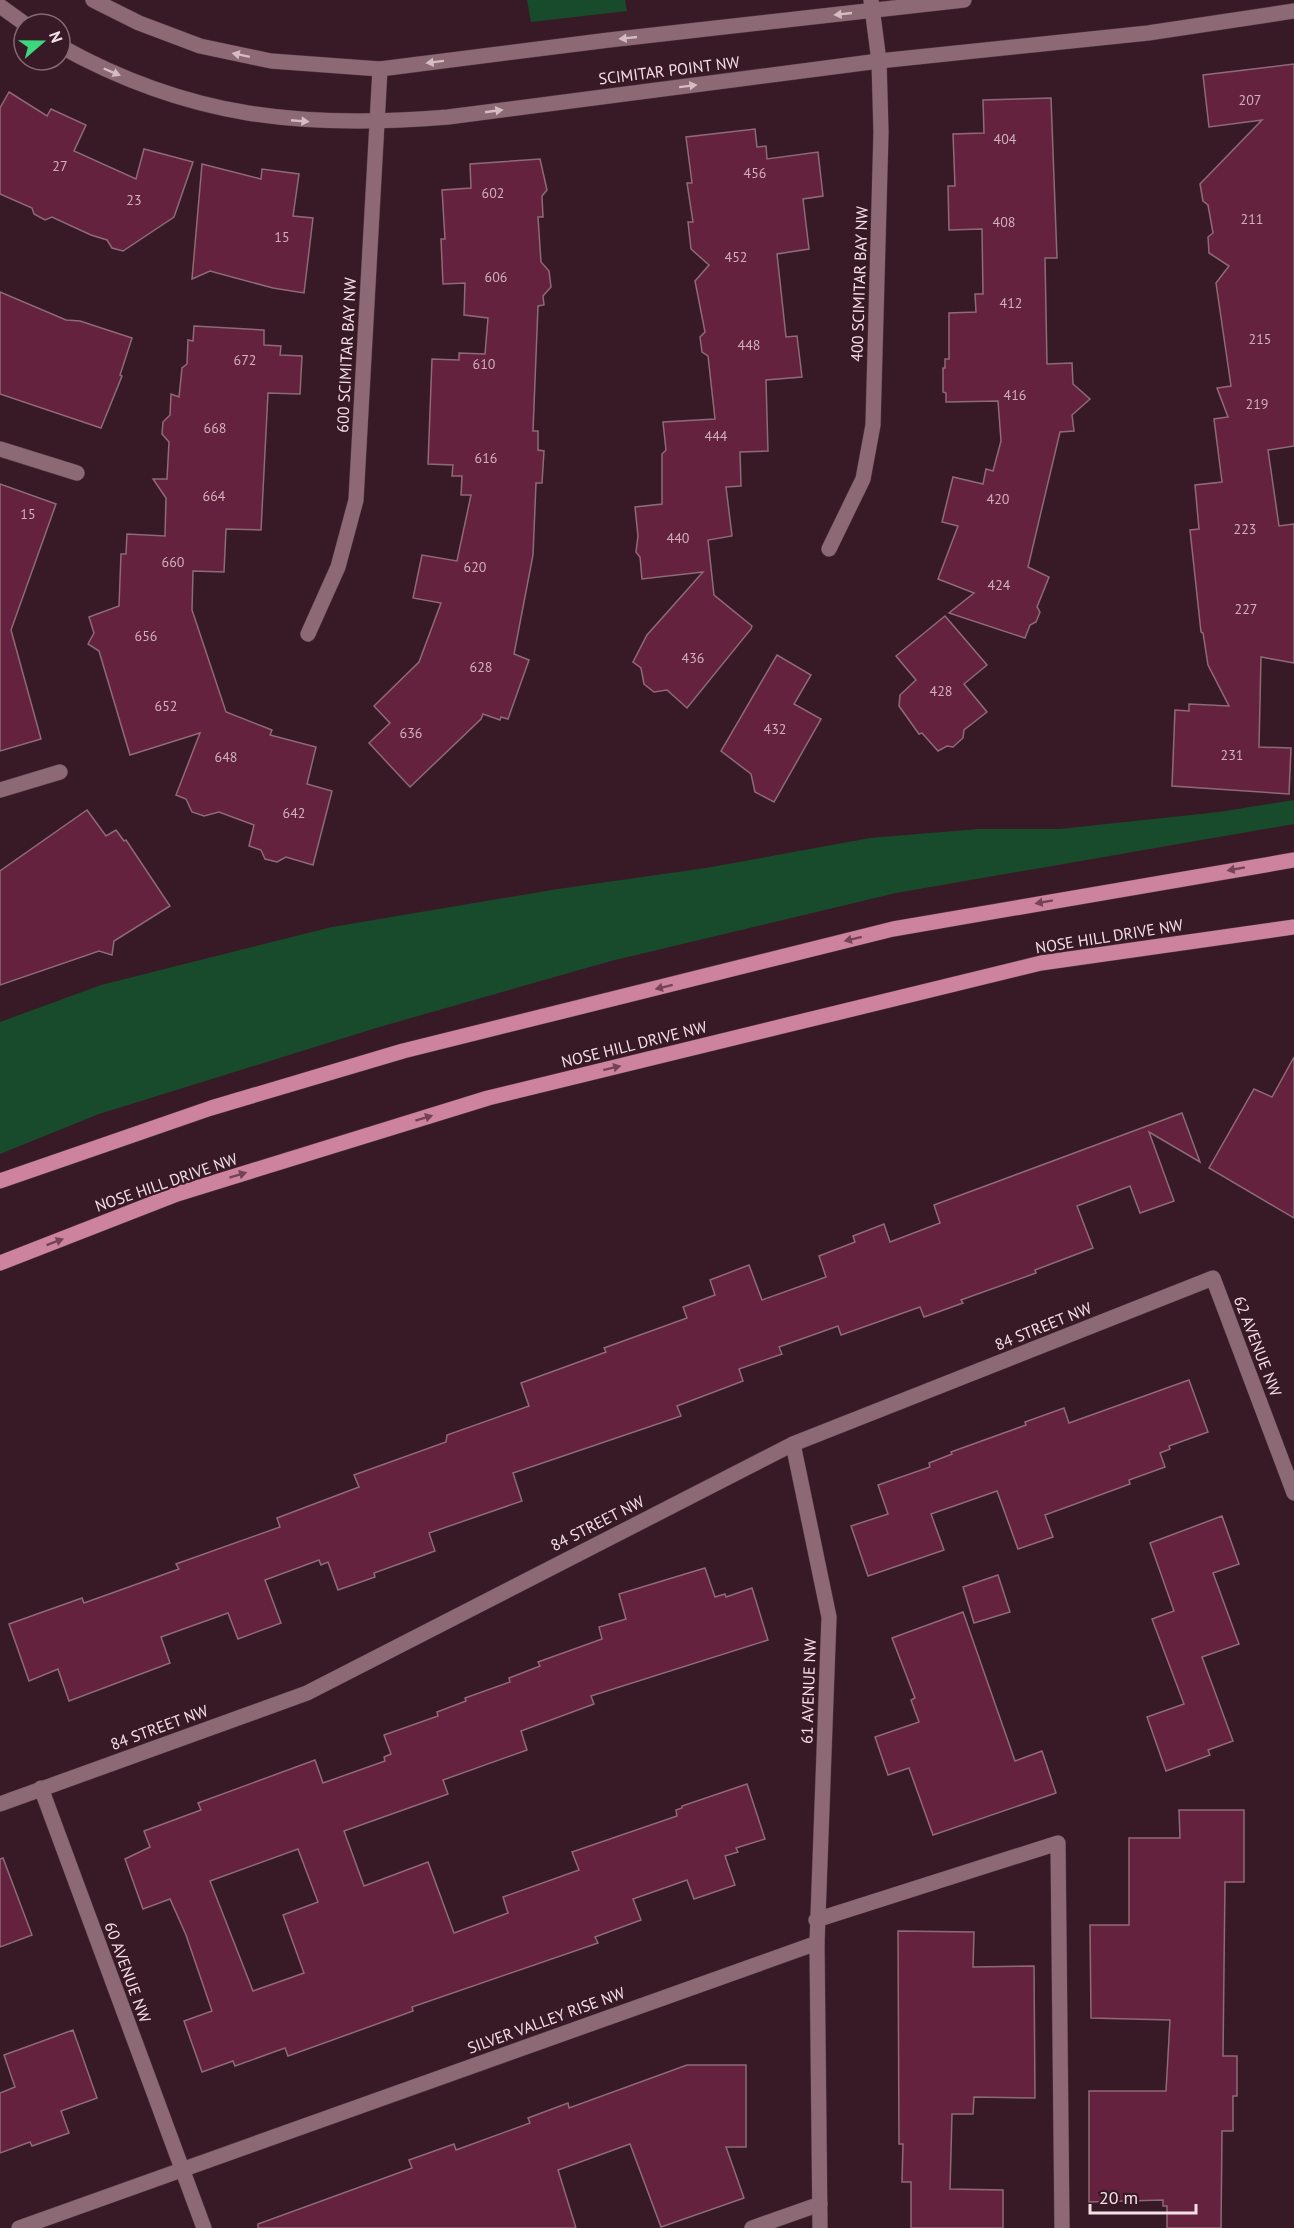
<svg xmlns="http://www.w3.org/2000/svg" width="1294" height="2228" font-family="'PT Sans',sans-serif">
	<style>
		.green { fill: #184b2c }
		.building { fill: #65223e; stroke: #8e6a76; stroke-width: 1.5; fill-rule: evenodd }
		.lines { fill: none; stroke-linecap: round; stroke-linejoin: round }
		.minor-casing { stroke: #513942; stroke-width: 16 }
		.major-casing { stroke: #513942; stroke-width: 16 }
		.minor { stroke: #8d6975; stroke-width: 15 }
		.major { stroke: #cd839e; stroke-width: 15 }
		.oneway { fill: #d5bcc3 }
		.oneway2 { fill: #744456 }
		.labels { text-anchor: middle; stroke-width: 4.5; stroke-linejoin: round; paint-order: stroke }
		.number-label { font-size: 14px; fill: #d0b0bb }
		.street-label { font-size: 16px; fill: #f4dfe5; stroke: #381a26 }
	</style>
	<rect width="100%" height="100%" fill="#381a26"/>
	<g class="green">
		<polygon points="527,0 625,0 627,11 531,22"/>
		<polygon points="1294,800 1294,824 896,893 611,961 376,1028 99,1114 0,1154 0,1022 101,985 332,927 558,889 706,868 870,838 979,829 1060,829 1219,812"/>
	</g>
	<g class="building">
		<polygon points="1294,64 1294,446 1268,450 1279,526 1294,524 1294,663 1261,657 1259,747 1291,748 1289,794 1172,786 1175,710 1189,711 1189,704 1229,706 1208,665 1203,633 1201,632 1190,530 1199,529 1195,485 1222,482 1214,419 1228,417 1217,388 1231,386 1216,283 1229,266 1209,253 1208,237 1213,233 1208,205 1203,201 1200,184 1262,120 1209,127 1203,75"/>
		<polygon points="9,92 47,116 51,109 86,125 74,151 136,179 144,149 193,162 174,217 123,251 112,248 107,240 91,235 52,217 45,220 34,214 32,208 0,194 0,108"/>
		<polygon points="1051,98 1057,258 1045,258 1047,364 1072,363 1073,384 1090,399 1072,415 1074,431 1060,432 1028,567 1049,577 1037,607 1040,612 1036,622 1030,625 1025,638 949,613 974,593 938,579 958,526 942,522 953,477 983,484 986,469 993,471 1001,441 998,401 946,402 946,393 943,392 943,368 945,368 945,359 949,359 949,313 976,312 975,294 983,294 982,229 949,230 948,186 955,186 953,134 984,133 983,100"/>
		<polygon points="755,129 757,147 766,146 767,159 818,152 823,196 803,199 809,249 777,254 786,337 797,336 802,377 766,380 768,451 740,452 741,486 726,487 732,536 708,540 714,595 752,626 751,629 687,708 667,690 654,692 644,684 641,668 633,662 647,635 703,572 642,579 640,557 636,552 638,536 635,507 662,504 662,454 666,450 663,422 715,419 708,356 702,352 700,337 705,332 695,281 709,265 691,249 688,222 693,222 687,183 692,183 686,137"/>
		<polygon points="540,159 547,190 542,196 543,217 538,217 541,262 549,271 551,287 543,296 544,305 538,306 533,431 538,431 538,450 544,451 542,483 536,483 533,555 514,654 529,660 508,719 501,717 500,720 483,714 481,719 410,787 369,743 390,723 374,706 419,662 441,603 413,598 422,555 457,561 471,495 461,495 462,476 452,476 453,465 428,464 432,359 459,360 459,353 485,354 488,318 464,315 465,283 443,284 441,239 445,239 442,190 471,188 470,164"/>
		<polygon points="202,164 261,179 262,169 299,174 293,216 313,218 304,293 273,288 210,271 192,279"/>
		<polygon points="0,292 66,320 80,321 132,338 120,375 122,376 101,428 0,394"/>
		<polygon points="194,326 264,330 264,345 281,346 280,355 302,356 300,394 268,393 261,530 226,529 224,572 193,571 192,610 226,712 272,730 270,735 316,747 307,784 332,791 313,865 286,857 277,862 265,859 261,850 249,846 254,825 219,812 204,816 192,812 186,799 176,795 200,733 130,755 99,651 88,644 94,633 89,617 119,606 121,554 126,554 127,534 165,536 166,498 153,479 167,479 169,442 162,434 163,422 170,415 171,394 179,397 182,368 187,364 188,340 193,341"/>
		<polygon points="0,484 56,504 11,630 41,739 0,751"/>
		<polygon points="945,616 987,665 964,684 987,712 964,730 963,738 953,747 947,746 938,751 922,733 919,734 899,706 900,695 916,680 896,656"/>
		<polygon points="777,655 811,675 794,704 821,719 774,802 755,792 751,774 721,751"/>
		<polygon points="87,810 106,836 116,830 124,841 126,840 170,906 114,941 112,955 99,951 0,985 0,871"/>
		<polygon points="1294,1057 1294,1218 1209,1168 1254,1089 1272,1097"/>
		<polygon points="1182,1113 1200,1162 1149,1132 1174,1201 1140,1213 1130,1186 1077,1206 1093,1248 1035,1270 1036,1273 961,1300 963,1303 924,1317 920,1307 841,1335 838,1326 779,1347 782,1354 739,1369 743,1381 677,1406 681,1416 513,1473 522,1501 429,1533 435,1551 374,1573 375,1577 338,1590 328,1562 321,1565 319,1560 265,1580 281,1623 238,1639 228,1613 161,1637 170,1663 69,1701 58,1669 29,1681 9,1624 82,1598 84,1603 179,1569 176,1564 280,1527 277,1518 359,1487 354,1475 446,1442 447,1435 529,1406 521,1383 606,1352 604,1348 687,1318 683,1307 715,1295 710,1280 749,1265 762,1300 826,1277 819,1256 855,1242 853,1236 884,1224 890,1242 940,1223 934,1205"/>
		<polygon points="1189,1380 1208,1432 1169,1446 1170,1449 1160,1453 1165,1467 1129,1480 1130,1484 1045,1515 1053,1537 1018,1549 997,1491 931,1514 944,1550 868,1576 851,1526 888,1514 878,1485 930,1467 929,1463 952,1454 951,1452 1026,1425 1025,1422 1064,1408 1069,1423"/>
		<polygon points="1222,1516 1239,1564 1213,1573 1239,1644 1202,1657 1233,1741 1208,1750 1210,1755 1166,1771 1147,1717 1184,1704 1152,1619 1174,1611 1150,1543"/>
		<path d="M705,1568L715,1597L725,1594L726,1597L752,1588L768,1640L591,1696L594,1704L521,1731L527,1750L443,1780L448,1794L344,1831L364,1886L428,1862L454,1933L508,1913L503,1897L579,1870L572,1852L677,1816L676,1810L682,1808V1806L747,1784L765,1839L736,1848L738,1852L725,1856L735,1885L694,1899L687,1880L633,1899L641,1920L595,1937L598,1943L412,2007L413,2011L288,2056L285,2048L235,2066L233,2061L202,2072L184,2021L212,2011L186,1935L170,1899L143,1909L125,1859L150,1847L144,1831L201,1810L198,1803L315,1760L323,1783L385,1761L384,1757L391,1754L384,1735L438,1716L437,1712L466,1701L465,1698L510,1682L509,1678L540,1666L538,1662L602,1639L599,1627L626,1619L619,1594ZM298,1849L318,1902L283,1915L304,1973L253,1991L210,1881Z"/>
		<polygon points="998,1575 1010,1612 974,1623 963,1587"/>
		<polygon points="963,1612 1015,1761 1042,1751 1056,1793 933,1835 909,1768 888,1775 875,1737 919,1722 911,1700 915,1698 892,1638"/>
		<polygon points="1179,1810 1244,1810 1244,1882 1225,1882 1223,2056 1237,2056 1237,2096 1233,2096 1233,2131 1222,2131 1221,2228 1167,2228 1167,2206 1163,2206 1163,2200 1089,2202 1089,2091 1166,2091 1170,2020 1091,2018 1090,1925 1129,1925 1129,1838 1180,1838"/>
		<polygon points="3,1858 32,1935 0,1947 0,1859"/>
		<polygon points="898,1931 974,1932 973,1967 1034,1966 1035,2098 974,2097 973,2114 952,2114 950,2189 1003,2190 1003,2228 911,2228 911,2182 902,2182 903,2144 899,2144"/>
		<polygon points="73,2030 97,2098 61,2111 69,2133 32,2146 30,2142 0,2153 0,2093 15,2087 4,2055"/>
		<polygon points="687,2065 746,2065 746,2147 726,2147 744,2198 661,2227 630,2144 558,2170 576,2228 258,2228 258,2224 412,2168 409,2160 454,2144 456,2150 530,2123 528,2118 568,2103 569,2108"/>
	</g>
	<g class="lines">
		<g class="minor-casing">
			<g id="minor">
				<polyline points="93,0 139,23 200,46 271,61 380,69 609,40 964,0"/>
				<polyline points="0,6 25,24"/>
				<path d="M60,46C189,118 303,129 448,117L879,61L1148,33L1294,11"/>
				<polyline points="0,449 77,473"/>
				<polyline points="829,549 863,479 873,425 881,132 879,61 871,0"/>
				<polyline points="308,634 338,567 356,500 380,69"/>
				<polyline points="0,790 60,772"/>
				<polyline points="793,1444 829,1617 817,1943"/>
				<polyline points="41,1788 204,2228"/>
				<polyline points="0,1804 307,1693 793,1444 1213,1278 1294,1493"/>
				<polyline points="816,1920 1058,1843 1062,2228"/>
				<polyline points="19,2228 817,1943 820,2228"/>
				<polyline points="752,2228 820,2204"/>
			</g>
		</g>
		<g class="major-casing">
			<g id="major">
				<polyline points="0,1181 211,1108 403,1051 893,929 1294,860"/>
				<polyline points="0,1263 177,1194 488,1098 1041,963 1294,927"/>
			</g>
		</g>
		<use href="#minor" class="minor"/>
		<use href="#major" class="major"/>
	</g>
	<defs><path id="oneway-solid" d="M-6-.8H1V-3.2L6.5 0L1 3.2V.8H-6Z" transform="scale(1.5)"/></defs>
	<g class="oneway">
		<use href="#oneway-solid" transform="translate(843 14) rotate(174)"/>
		<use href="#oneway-solid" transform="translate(628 38) rotate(174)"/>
		<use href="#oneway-solid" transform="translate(241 55) rotate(-168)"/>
		<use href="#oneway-solid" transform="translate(435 62) rotate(173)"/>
		<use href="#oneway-solid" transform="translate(112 72) rotate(23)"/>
		<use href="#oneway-solid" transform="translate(688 86) rotate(-7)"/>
		<use href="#oneway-solid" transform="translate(494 111) rotate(-8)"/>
		<use href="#oneway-solid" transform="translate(300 121) rotate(5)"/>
	</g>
	<g class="oneway2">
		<use href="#oneway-solid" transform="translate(1236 869) rotate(170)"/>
		<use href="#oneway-solid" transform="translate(1044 902) rotate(170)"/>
		<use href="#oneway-solid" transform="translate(853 939) rotate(166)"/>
		<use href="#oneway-solid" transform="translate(664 987) rotate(166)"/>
		<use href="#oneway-solid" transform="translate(612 1068) rotate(-14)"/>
		<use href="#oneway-solid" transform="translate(424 1118) rotate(-17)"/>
		<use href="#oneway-solid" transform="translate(238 1175) rotate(-17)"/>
		<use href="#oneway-solid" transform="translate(55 1242) rotate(-21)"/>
	</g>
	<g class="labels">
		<g class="number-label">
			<text x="1250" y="105">207</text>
			<text x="1005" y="144">404</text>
			<text x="60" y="171">27</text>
			<text x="755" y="178">456</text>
			<text x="493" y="198">602</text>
			<text x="134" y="205">23</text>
			<text x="1252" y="224">211</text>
			<text x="1004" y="227">408</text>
			<text x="282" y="242">15</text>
			<text x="736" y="262">452</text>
			<text x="496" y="282">606</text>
			<text x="1011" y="308">412</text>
			<text x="1260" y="344">215</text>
			<text x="749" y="350">448</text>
			<text x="245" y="365">672</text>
			<text x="484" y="369">610</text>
			<text x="1015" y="400">416</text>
			<text x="1257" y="409">219</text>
			<text x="215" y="433">668</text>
			<text x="716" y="441">444</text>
			<text x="486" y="463">616</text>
			<text x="214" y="501">664</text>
			<text x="998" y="504">420</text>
			<text x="28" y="519">15</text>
			<text x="1245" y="534">223</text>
			<text x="678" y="543">440</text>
			<text x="173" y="567">660</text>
			<text x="475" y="572">620</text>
			<text x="999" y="590">424</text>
			<text x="1246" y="614">227</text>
			<text x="146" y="641">656</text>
			<text x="693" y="663">436</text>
			<text x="481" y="672">628</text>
			<text x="941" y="696">428</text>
			<text x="166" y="711">652</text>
			<text x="775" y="734">432</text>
			<text x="411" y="738">636</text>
			<text x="1232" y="760">231</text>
			<text x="226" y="762">648</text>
			<text x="294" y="818">642</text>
		</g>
		<g class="street-label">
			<text transform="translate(669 70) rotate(-7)" y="6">SCIMITAR POINT NW</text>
			<text transform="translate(859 284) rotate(-88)" y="6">400 SCIMITAR BAY NW</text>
			<text transform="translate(346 355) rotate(-87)" y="6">600 SCIMITAR BAY NW</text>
			<text transform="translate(1109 936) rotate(-9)" y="6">NOSE HILL DRIVE NW</text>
			<text transform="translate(634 1044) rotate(-14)" y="6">NOSE HILL DRIVE NW</text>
			<text transform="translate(166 1182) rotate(-19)" y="6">NOSE HILL DRIVE NW</text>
			<text transform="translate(1043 1326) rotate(-22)" y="6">84 STREET NW</text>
			<text transform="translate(1258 1346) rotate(69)" y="6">62 AVENUE NW</text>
			<text transform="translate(597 1523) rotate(-27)" y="6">84 STREET NW</text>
			<text transform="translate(808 1691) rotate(-88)" y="6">61 AVENUE NW</text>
			<text transform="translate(159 1727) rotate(-20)" y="6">84 STREET NW</text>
			<text transform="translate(128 1972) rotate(70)" y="6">60 AVENUE NW</text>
			<text transform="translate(546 2020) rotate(-20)" y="6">SILVER VALLEY RISE NW</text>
		</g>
	</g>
	<g transform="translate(42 42) rotate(70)"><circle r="28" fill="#381a26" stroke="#836972" stroke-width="1.5"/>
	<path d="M0-4.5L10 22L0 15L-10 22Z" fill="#3dd77e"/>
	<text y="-9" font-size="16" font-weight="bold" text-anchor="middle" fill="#f4dfe5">N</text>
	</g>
	<path d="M1090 2204v9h106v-9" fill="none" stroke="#f4dfe5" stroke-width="3"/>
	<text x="1099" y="2204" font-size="18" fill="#f4dfe5" stroke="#381a26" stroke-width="4.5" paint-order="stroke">20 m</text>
</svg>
